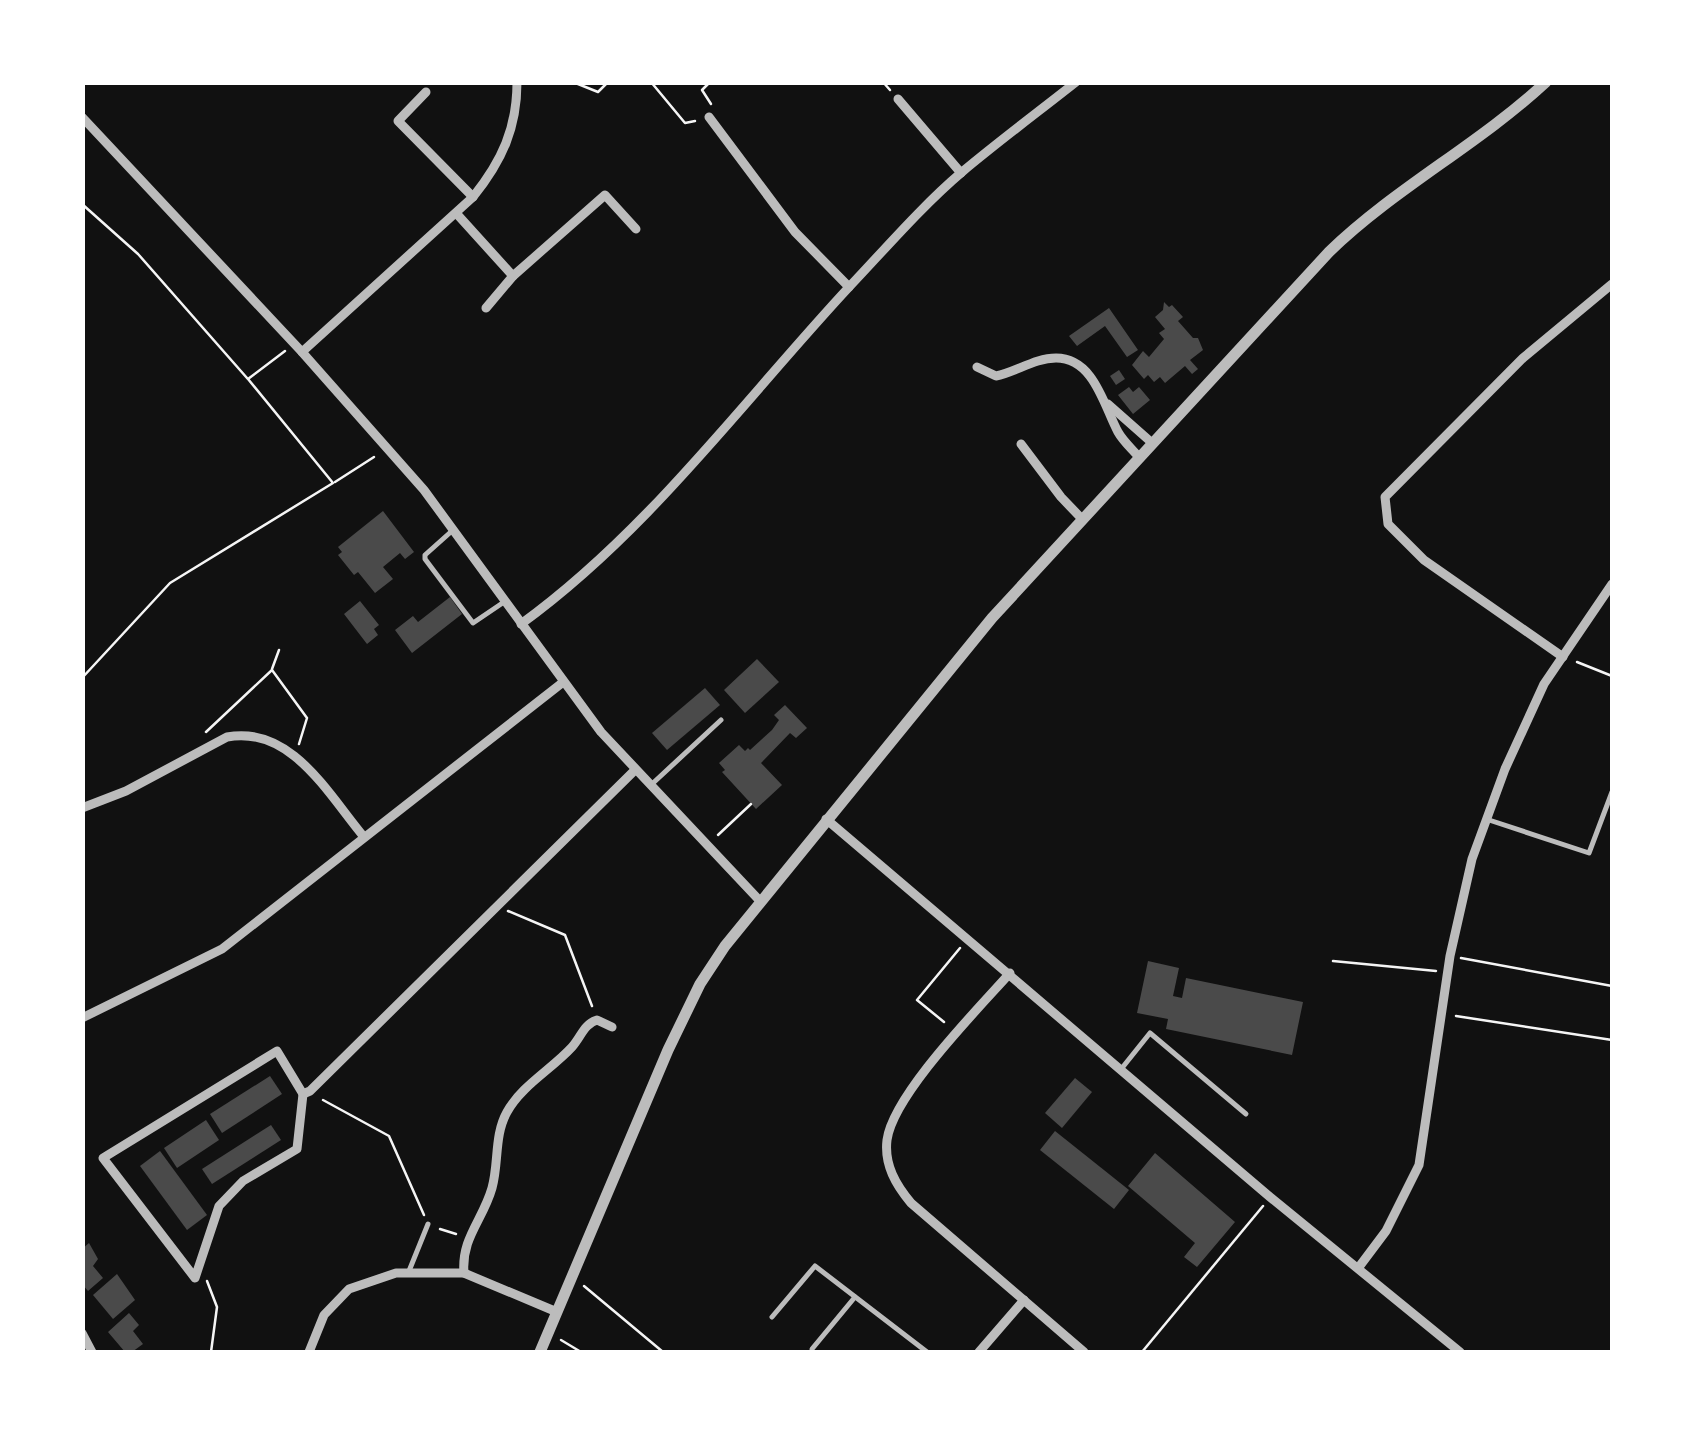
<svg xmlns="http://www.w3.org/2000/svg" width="1695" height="1435" font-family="Quicksand,sans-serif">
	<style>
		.building { fill: #4a4a4a }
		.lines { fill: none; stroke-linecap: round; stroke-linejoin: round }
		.path { stroke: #f5f5f5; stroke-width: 2.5 }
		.service { stroke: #bcbcbc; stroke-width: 5 }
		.minor { stroke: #bcbcbc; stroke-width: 9 }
		.tertiary { stroke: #bcbcbc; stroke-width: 11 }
	</style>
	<rect width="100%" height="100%" fill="#111"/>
	<g class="building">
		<polygon points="1164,302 1169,307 1172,305 1183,317 1178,321 1193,338 1198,338 1203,350 1190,360 1198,369 1192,374 1185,366 1165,383 1160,377 1154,382 1148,375 1144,379 1132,365 1143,351 1149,357 1164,339 1159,333 1165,329 1155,317 1163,310"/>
		<polygon points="1109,308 1138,350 1127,357 1105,326 1077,346 1069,336"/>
		<polygon points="1119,370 1125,379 1116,385 1110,376"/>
		<polygon points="1129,387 1133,392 1139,387 1150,400 1133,414 1118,395"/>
		<polygon points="383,511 414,552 405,559 400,553 383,567 393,579 375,593 358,572 354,575 338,555 342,552 338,547"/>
		<polygon points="450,597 462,614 412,653 395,630 413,616 418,622"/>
		<polygon points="360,601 379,625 374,629 378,635 367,644 344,614"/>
		<polygon points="757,659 779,682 745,713 724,690"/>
		<polygon points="705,688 720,705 667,750 652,733"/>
		<polygon points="785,705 807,728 796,738 790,733 761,763 782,785 756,809 722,772 725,770 719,763 739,745 745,751 748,748 750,750 772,730 779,720 774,715"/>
		<polygon points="1148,961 1179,968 1173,996 1182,998 1186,978 1303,1002 1292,1055 1166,1029 1168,1019 1137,1013"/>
		<polygon points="270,1076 282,1094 222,1133 210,1114"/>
		<polygon points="1075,1078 1092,1092 1062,1128 1045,1113"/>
		<polygon points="206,1120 219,1140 177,1168 164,1148"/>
		<polygon points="271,1125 281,1140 212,1184 202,1169"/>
		<polygon points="1055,1131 1129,1190 1114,1209 1040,1150"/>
		<polygon points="160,1151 207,1215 187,1230 140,1166"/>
		<polygon points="1155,1153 1235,1222 1197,1267 1184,1257 1195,1243 1128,1186"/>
		<polygon points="89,1243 98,1259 93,1266 103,1278 88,1291 82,1284 82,1249"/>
		<polygon points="117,1274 135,1300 113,1319 93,1295"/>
		<polygon points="129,1313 139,1325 133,1331 143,1344 132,1352 125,1352 108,1332"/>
	</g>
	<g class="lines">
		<g class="path">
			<polyline points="573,82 598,92 608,82"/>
			<polyline points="651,82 685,123 695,121"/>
			<polyline points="710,82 702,90 711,104"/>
			<polyline points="883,82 890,90"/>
			<polyline points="82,204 138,254 247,378"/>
			<polyline points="335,482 374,457"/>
			<polyline points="1577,662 1612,676"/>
			<polyline points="272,669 279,650"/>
			<polyline points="82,678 170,583 333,483 248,379 285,351"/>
			<polyline points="206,732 272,670 307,718 299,744"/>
			<polyline points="718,835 751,804"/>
			<polyline points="508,911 565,935 592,1006"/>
			<polyline points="1461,958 1612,986"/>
			<polyline points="1333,961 1436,971"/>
			<polyline points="1456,1016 1612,1040"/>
			<polyline points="944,1022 917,1000 960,948"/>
			<polyline points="323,1100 389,1136 424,1215"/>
			<polyline points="440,1229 456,1234"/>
			<polyline points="207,1281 217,1307 211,1352"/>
			<polyline points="584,1286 663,1352"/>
			<polyline points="561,1340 581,1352"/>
			<polyline points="1142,1352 1263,1206"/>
		</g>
		<g class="service">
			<polyline points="453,530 425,555 425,559 473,623 504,602"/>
			<polyline points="652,784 721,720"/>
			<polyline points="1486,819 1589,853 1612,792"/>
			<polyline points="1122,1068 1150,1033 1246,1114"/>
			<polyline points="409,1271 428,1224"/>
			<polyline points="772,1317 815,1266 927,1352"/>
			<polyline points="812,1349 855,1297"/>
		</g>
		<g class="minor">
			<polyline points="426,92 398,121 473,197"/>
			<polyline points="898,99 961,173"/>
			<polyline points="82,117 302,352 424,490 601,732 760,901"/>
			<polyline points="709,117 795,232 849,287"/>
			<polyline points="456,213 513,276 605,195 636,229"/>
			<polyline points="486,308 513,276"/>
			<path d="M302,352L473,197C502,161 517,128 517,82"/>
			<path d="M977,367L996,376C1016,372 1035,358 1056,358C1094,358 1104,406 1118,432C1123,441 1131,448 1138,456"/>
			<polyline points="1108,404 1151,442"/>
			<polyline points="1021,444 1061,497 1082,519"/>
			<path d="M521,624C649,531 743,401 850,286C886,248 922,206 962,172C999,141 1038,112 1076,82"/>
			<polyline points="1563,657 1424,560 1388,524 1385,497 1523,358 1612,284"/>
			<path d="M82,808L126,791L227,737C291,725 328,794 364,837"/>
			<polyline points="826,819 1270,1197 1460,1352"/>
			<path d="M1010,973C978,1009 893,1095 887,1140C884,1165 896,1185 911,1203L1084,1352"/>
			<polyline points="82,1018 222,949 562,683"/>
			<polygon points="277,1051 303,1094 297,1149 243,1181 219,1206 195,1278 103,1158"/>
			<polyline points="303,1094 310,1091 635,770"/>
			<polyline points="1359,1267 1386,1231 1419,1165 1450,956 1472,859 1505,769 1544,684 1612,584"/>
			<path d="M464,1273C461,1238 483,1220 492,1188C499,1163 494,1135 507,1112C521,1086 552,1069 572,1047C581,1037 584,1024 597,1020L612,1027"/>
			<polyline points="82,1333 92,1352"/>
			<polyline points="309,1352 324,1315 349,1289 396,1273 464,1273 557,1312"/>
			<polyline points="979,1352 1024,1300"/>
		</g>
		<path class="tertiary" d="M540,1352L668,1050L700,984L725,946L992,618L1329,252C1395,188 1478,145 1546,82"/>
	</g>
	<rect width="1695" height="1435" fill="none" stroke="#ffffff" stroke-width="170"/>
</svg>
